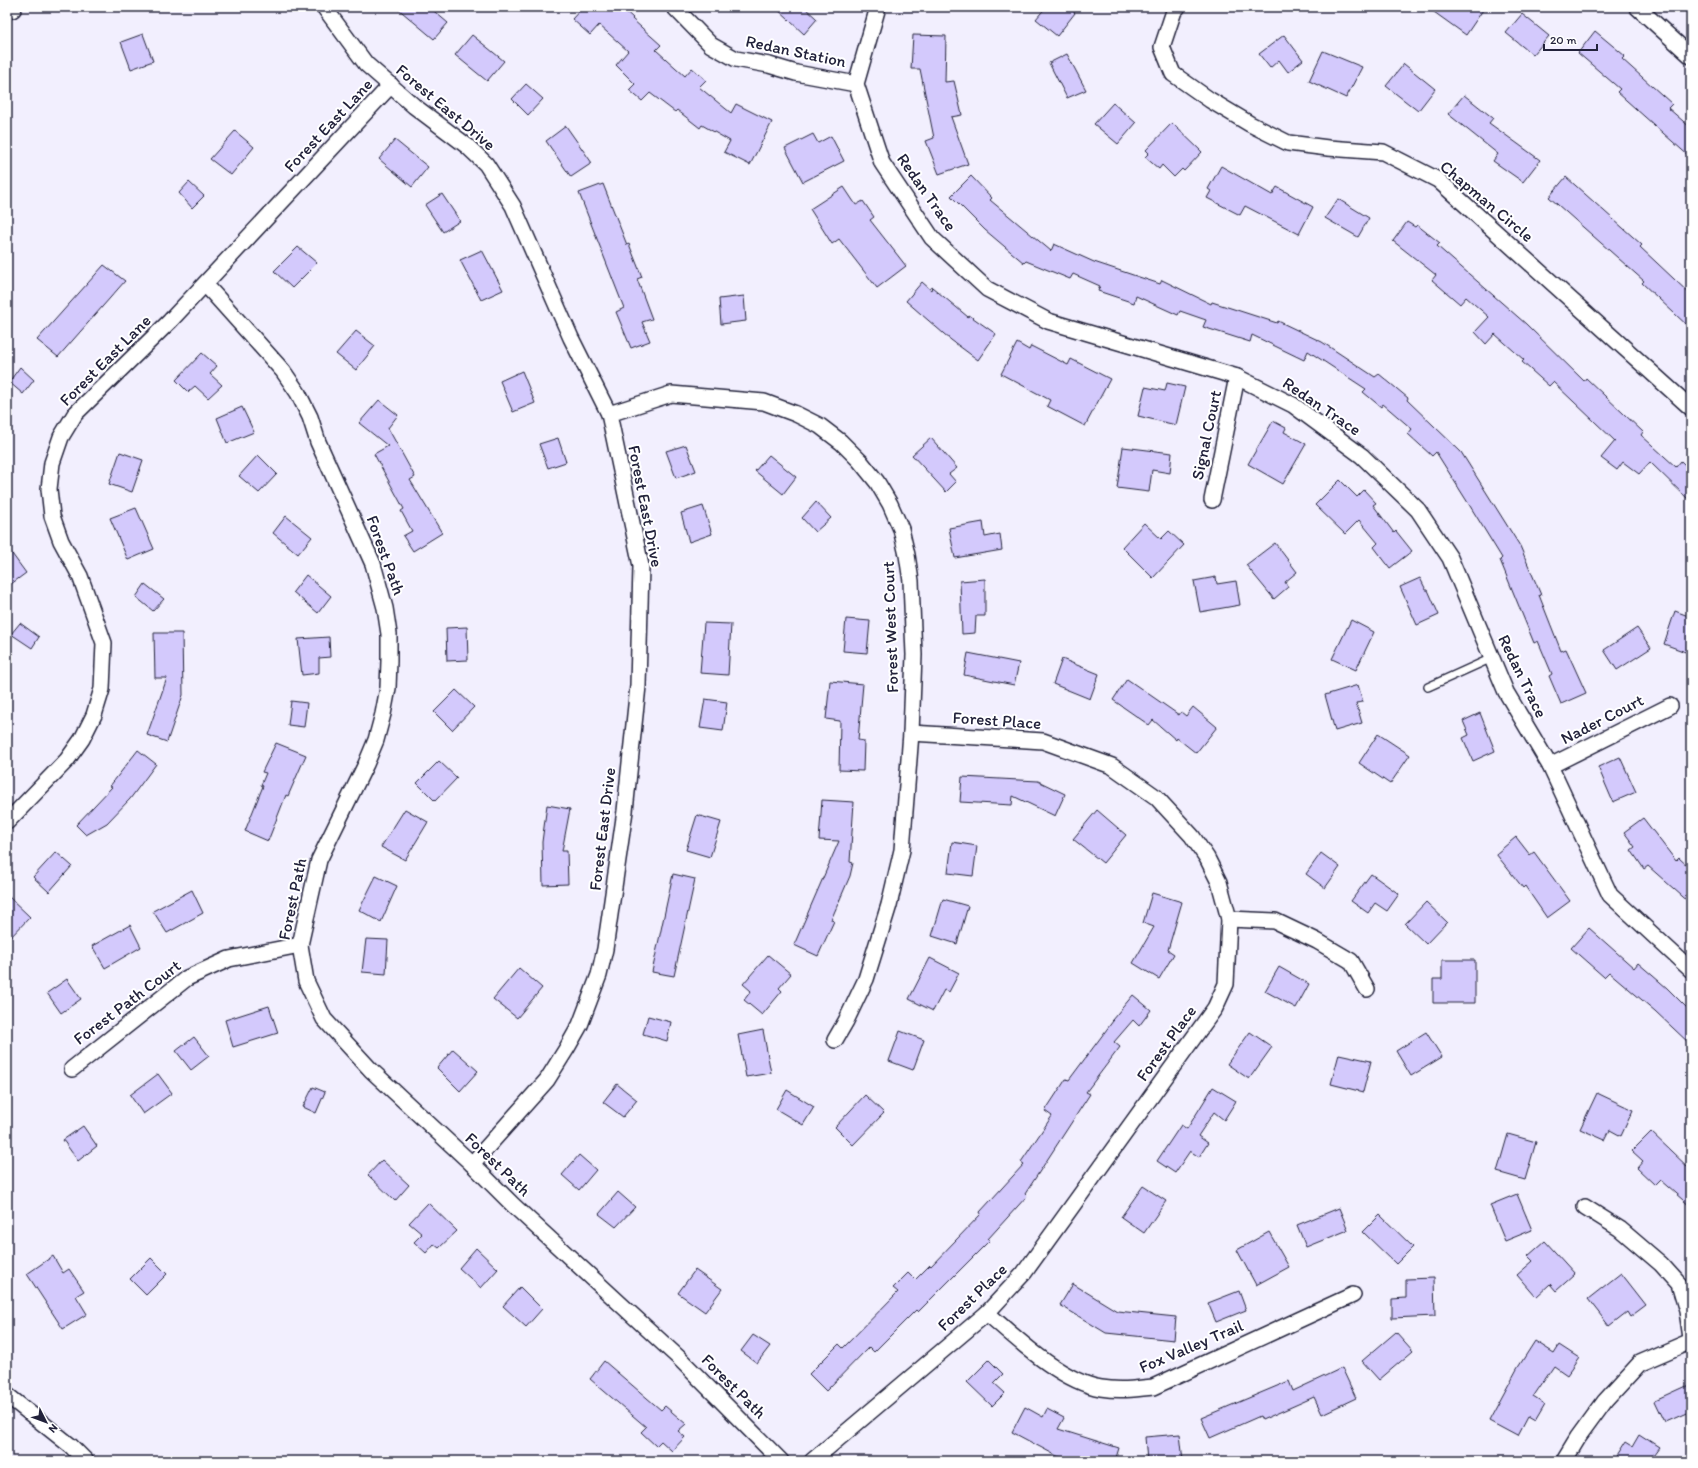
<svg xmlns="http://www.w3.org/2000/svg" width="1698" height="1468" font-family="Itim,sans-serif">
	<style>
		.building { fill: #d3c9fc; stroke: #22223b }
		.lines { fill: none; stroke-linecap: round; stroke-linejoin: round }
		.lane-casing { stroke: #22223b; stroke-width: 10 }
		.street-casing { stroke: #22223b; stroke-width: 18 }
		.secondary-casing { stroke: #22223b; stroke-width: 24 }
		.lane { stroke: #fff; stroke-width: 7 }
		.street { stroke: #fff; stroke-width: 15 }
		.secondary { stroke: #fff; stroke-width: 21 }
		.labels { text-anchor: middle; stroke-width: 4; stroke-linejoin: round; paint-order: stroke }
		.street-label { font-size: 17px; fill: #22223b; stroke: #fff }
	</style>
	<rect width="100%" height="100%" fill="#f2effe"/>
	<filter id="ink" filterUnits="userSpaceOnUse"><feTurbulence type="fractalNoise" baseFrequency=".025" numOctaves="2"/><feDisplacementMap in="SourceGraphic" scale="8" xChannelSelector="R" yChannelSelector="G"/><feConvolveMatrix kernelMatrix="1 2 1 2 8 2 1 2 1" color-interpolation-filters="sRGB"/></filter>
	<g filter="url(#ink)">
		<g class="building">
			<polygon points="396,7 429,7 448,23 434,39"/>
			<polygon points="583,7 621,7 633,18 632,19 661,45 656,50 685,76 692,68 706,80 699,87 731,113 736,104 772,122 750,165 724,152 730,141 702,125 700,128 677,110 675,112 650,93 642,101 629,90 635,84 616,65 628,51 599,25 590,35 572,19"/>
			<polygon points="775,7 804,7 817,19 804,34"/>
			<polygon points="1046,7 1068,7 1075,13 1057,36 1036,19"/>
			<polygon points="1427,7 1485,7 1466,35"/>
			<polygon points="1522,14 1549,36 1533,55 1506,33"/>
			<polygon points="1595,31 1625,56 1622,59 1672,104 1668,108 1691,128 1691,158 1617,92 1620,89 1578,53"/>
			<polygon points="143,34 153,61 131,69 121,42"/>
			<polygon points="472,35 504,61 487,81 455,55"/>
			<polygon points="913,35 946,36 945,82 954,81 962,115 951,117 968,164 939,174 926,141 934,138 920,69 911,69"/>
			<polygon points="1284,35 1303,60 1288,72 1279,60 1270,68 1259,54"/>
			<polygon points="1323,51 1362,67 1346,98 1309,81"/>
			<polygon points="1067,54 1086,90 1067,98 1049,63"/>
			<polygon points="1404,64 1435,89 1418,111 1386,86"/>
			<polygon points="526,84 543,99 528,115 512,99"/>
			<polygon points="1464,95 1493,118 1489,123 1540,160 1523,182 1493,161 1498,154 1448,114"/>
			<polygon points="1113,103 1136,123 1118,144 1094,124"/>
			<polygon points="1172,123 1202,152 1184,171 1182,169 1174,177 1162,165 1159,169 1145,157 1149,153 1146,150"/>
			<polygon points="566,126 592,163 571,177 546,141"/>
			<polygon points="235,131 254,147 231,175 210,159"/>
			<polygon points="813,134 818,143 831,136 844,161 803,182 785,148"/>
			<polygon points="395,140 428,167 412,187 379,159"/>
			<polygon points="1221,166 1272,195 1277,187 1313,207 1299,234 1245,206 1240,215 1207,198 1211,191 1208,189"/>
			<polygon points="971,176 992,198 990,200 1051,251 1054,244 1094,262 1160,284 1162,280 1211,304 1212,302 1277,323 1278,321 1322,342 1375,377 1379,374 1408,398 1407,400 1461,452 1520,546 1541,595 1539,595 1561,651 1566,649 1586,693 1561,704 1549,676 1552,674 1538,641 1534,643 1500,560 1502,558 1470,506 1436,452 1432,456 1408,434 1412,429 1383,404 1381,407 1363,392 1366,389 1308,351 1304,360 1252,335 1250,342 1203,327 1206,320 1180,311 1178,315 1136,296 1134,303 1098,291 1100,286 1073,274 1070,279 1026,261 1024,263 985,230 951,196"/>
			<polygon points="1566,177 1642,245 1640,247 1691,295 1691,329 1642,283 1644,281 1549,197"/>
			<polygon points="189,182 204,196 192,208 179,193"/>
			<polygon points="603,184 627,245 629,244 642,277 637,279 652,319 642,322 650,341 631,348 616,312 624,308 579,193"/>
			<polygon points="844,187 856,205 863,201 874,217 870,220 906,266 877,288 839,239 832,244 810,209"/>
			<polygon points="442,194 460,221 443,232 425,205"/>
			<polygon points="1338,199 1369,218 1358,237 1325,218"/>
			<polygon points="1407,222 1415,227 1417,225 1440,243 1437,246 1526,324 1584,381 1586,378 1643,432 1641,435 1676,467 1681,461 1691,471 1691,502 1650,462 1639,474 1623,462 1617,470 1601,458 1615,441 1553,382 1549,386 1522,362 1524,360 1495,334 1486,344 1475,332 1489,317 1466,297 1460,304 1432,280 1436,275 1393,241"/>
			<polygon points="298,247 317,263 292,288 274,271"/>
			<polygon points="482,250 503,290 481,300 460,260"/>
			<polygon points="104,265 125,281 58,357 37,340"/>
			<polygon points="922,282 931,290 932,287 968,317 969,315 996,334 978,360 951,340 906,301"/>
			<polygon points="744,296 746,321 721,324 719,299"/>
			<polygon points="356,331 375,346 356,370 336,354"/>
			<polygon points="1017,343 1029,350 1031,346 1068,365 1071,359 1110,379 1085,426 1047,406 1050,400 1001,374"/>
			<polygon points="202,353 217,366 210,374 222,385 208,398 195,386 188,392 176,380"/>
			<polygon points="20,367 34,380 23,394 9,382"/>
			<polygon points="522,371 535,403 513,412 500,381"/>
			<polygon points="1167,383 1185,387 1176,425 1138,416 1145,387 1165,391"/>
			<polygon points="379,400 398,415 388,428 415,477 410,480 442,533 413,551 403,536 412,531 401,511 404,509 374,454 388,446 359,423"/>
			<polygon points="242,407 254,432 227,443 217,418"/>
			<polygon points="1273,421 1286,428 1284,432 1306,444 1283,484 1248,464"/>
			<polygon points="558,438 566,462 548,468 539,444"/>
			<polygon points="931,438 957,468 949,474 956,482 946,492 912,455"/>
			<polygon points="686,445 696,471 676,478 666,451"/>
			<polygon points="1123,447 1172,453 1170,473 1152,470 1149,492 1117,488"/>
			<polygon points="120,452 143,460 132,492 109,484"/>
			<polygon points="258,455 277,474 259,493 239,476"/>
			<polygon points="769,455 796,477 783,494 755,471"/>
			<polygon points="1340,480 1357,497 1364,490 1376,503 1373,505 1394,533 1396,531 1412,551 1390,568 1374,547 1378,543 1359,520 1345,534 1315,505"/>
			<polygon points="816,502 831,518 815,532 802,518"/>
			<polygon points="703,506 712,534 689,542 681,513"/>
			<polygon points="136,508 154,549 128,560 110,518"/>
			<polygon points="286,516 312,537 298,554 273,533"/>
			<polygon points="983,522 985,537 1000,534 1002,550 955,558 949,528"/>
			<polygon points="1144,523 1161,539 1169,531 1184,545 1153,578 1122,547"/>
			<polygon points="1275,543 1297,572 1285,582 1288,587 1274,599 1246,565"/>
			<polygon points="7,547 26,573 7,587"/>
			<polygon points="306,575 331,596 318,613 293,592"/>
			<polygon points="1216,577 1217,584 1236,581 1240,605 1200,612 1194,581"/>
			<polygon points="1420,578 1426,590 1428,590 1439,615 1417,625 1400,587"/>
			<polygon points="985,579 985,616 976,616 975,633 962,634 960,581"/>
			<polygon points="145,584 164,599 153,611 136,597"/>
			<polygon points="1675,611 1691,617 1691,654 1664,644"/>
			<polygon points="846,619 870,621 867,653 843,651"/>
			<polygon points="1351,620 1374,632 1356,670 1332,659"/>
			<polygon points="20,623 39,637 32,648 11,634"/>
			<polygon points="704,623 731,624 728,675 700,673"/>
			<polygon points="467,627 468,660 447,661 446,628"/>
			<polygon points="1637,628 1651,648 1617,670 1604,650"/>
			<polygon points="154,633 182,633 183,695 167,742 147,735 167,678 155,678"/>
			<polygon points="329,637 330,657 319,658 319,673 302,675 298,639"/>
			<polygon points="968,653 1019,663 1014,685 964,675"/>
			<polygon points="1062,659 1099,674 1090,699 1053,684"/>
			<polygon points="1127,679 1179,715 1181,712 1186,716 1193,707 1217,727 1196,753 1177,738 1176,740 1153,720 1149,725 1113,700"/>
			<polygon points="830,681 863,684 858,740 864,741 863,771 839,770 840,721 826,719"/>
			<polygon points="1358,685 1363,702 1356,703 1362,723 1335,731 1325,695"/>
			<polygon points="456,690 474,707 452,730 434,712"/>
			<polygon points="705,699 727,702 723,731 700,728"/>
			<polygon points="291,701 307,703 304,727 288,725"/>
			<polygon points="1480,713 1495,751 1473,761 1463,738 1469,735 1463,721"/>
			<polygon points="1378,734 1410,755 1390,784 1359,763"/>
			<polygon points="276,743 306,755 288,796 286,795 268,841 245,831 263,786 261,785 266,773 262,772"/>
			<polygon points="138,750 156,764 130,799 107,823 86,835 76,825 112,787 110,786"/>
			<polygon points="1620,757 1636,792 1613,802 1598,767"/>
			<polygon points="439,761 457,778 435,801 417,783"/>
			<polygon points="962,777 1038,781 1065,794 1055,816 1013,796 1012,805 960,802"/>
			<polygon points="822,800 854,802 850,862 853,863 850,876 831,920 834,921 818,956 794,945 839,841 819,840"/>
			<polygon points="547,805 570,809 562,851 567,851 568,884 543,885 542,842"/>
			<polygon points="405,809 428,822 405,860 381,847"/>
			<polygon points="1097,810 1126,835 1103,863 1073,839"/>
			<polygon points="697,815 721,822 710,857 686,850"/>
			<polygon points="1643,818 1676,861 1679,858 1691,869 1691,904 1648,866 1644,869 1631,850 1635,847 1624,832"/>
			<polygon points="1516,837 1530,855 1534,852 1570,901 1547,918 1525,886 1523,888 1496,854"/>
			<polygon points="952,842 977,846 973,876 948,873"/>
			<polygon points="56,852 72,866 49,892 33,877"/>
			<polygon points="1321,853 1340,867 1325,888 1306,874"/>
			<polygon points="673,874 695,879 674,976 652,972"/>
			<polygon points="1371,874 1399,894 1387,911 1375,903 1368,913 1351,901"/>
			<polygon points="376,876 397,886 381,922 359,910"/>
			<polygon points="192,890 203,913 167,933 153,911"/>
			<polygon points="1152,893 1182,902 1168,950 1174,954 1159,979 1133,963 1154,927 1143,923"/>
			<polygon points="7,895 30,917 7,941"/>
			<polygon points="943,899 968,906 957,944 932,936"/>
			<polygon points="1426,902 1447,922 1426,944 1405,924"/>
			<polygon points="130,925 141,947 105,968 92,946"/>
			<polygon points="1589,928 1634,968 1638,963 1667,988 1691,1012 1691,1045 1655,1011 1609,972 1604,977 1571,948"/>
			<polygon points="366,939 388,940 386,974 362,972"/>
			<polygon points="768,955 791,974 779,988 782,991 762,1015 744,1000 751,991 743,984"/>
			<polygon points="930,958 959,973 949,992 944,990 933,1011 909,999"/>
			<polygon points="1442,960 1475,960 1475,1003 1433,1003 1433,979 1442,979"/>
			<polygon points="1279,967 1309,984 1296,1008 1265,991"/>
			<polygon points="519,968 542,988 517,1018 493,999"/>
			<polygon points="67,979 81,999 61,1013 47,993"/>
			<polygon points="1133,995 1151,1010 1139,1026 1133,1020 1114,1042 1120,1047 1086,1092 1090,1094 1025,1194 1027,1196 988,1239 990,1240 918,1312 916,1310 874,1352 869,1347 826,1391 809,1374 839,1344 843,1348 898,1292 893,1288 908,1273 915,1280 930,1265 931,1266 981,1214 980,1212 1024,1164 1021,1162 1052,1116 1045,1111 1066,1079 1069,1080 1113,1021 1112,1020"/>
			<polygon points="269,1006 278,1033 233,1047 225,1020"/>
			<polygon points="648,1016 671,1022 667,1041 643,1034"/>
			<polygon points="763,1030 771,1073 746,1077 738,1035"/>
			<polygon points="900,1031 924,1040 913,1070 889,1061"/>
			<polygon points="1250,1032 1272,1047 1249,1079 1227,1064"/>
			<polygon points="1426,1032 1442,1057 1411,1076 1396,1051"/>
			<polygon points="194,1037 209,1056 191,1070 176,1051"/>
			<polygon points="453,1049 478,1071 460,1091 437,1068"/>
			<polygon points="1339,1054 1371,1061 1363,1092 1331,1084"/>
			<polygon points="158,1074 172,1093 143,1114 130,1095"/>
			<polygon points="617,1084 637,1100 623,1117 603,1102"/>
			<polygon points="313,1087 325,1092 316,1113 303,1107"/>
			<polygon points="1213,1087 1236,1101 1224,1120 1214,1112 1198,1136 1208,1143 1199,1157 1190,1151 1175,1173 1157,1161 1181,1125 1187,1129"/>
			<polygon points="787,1090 814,1107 803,1125 776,1109"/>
			<polygon points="1597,1093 1633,1110 1621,1136 1610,1130 1605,1140 1580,1129"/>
			<polygon points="865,1095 884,1113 853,1145 835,1127"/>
			<polygon points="83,1126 97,1146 78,1161 63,1140"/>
			<polygon points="1651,1132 1691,1170 1691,1207 1660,1180 1655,1185 1637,1168 1643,1161 1632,1151"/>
			<polygon points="1508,1134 1536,1142 1525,1180 1497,1172"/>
			<polygon points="579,1155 596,1170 579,1190 562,1175"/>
			<polygon points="382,1160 409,1185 395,1201 368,1175"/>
			<polygon points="1143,1186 1166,1201 1144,1233 1121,1217"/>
			<polygon points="618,1192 635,1207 616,1227 599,1214"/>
			<polygon points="1517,1194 1532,1230 1505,1241 1490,1205"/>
			<polygon points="428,1203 457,1231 439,1248 434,1244 426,1253 414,1242 422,1234 409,1223"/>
			<polygon points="1339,1208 1348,1230 1306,1247 1297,1225"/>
			<polygon points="1380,1215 1413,1247 1396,1264 1363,1232"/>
			<polygon points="1269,1232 1289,1267 1256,1285 1237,1250"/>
			<polygon points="1545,1241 1575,1274 1556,1291 1550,1284 1536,1297 1517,1275 1533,1261 1528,1256"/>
			<polygon points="476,1248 498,1269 481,1288 459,1268"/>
			<polygon points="53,1256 63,1273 69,1269 84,1291 76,1296 87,1314 63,1329 27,1274"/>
			<polygon points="151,1258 167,1274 146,1295 130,1279"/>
			<polygon points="695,1270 722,1289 705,1312 678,1293"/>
			<polygon points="1621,1273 1646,1305 1630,1317 1627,1312 1609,1326 1588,1299"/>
			<polygon points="1434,1278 1435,1316 1392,1318 1392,1299 1406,1298 1406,1279"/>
			<polygon points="1073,1284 1117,1311 1176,1317 1174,1340 1106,1333 1060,1305"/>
			<polygon points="520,1287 542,1309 526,1327 503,1306"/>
			<polygon points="1239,1291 1246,1310 1216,1322 1208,1303"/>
			<polygon points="1396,1332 1413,1351 1379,1380 1362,1361"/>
			<polygon points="753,1335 770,1346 757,1363 741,1351"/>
			<polygon points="1535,1341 1554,1353 1559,1345 1579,1358 1567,1375 1554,1366 1533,1397 1544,1404 1534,1421 1527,1417 1517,1436 1489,1421 1517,1369"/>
			<polygon points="989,1360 1003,1374 994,1383 1005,1393 992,1406 967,1382"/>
			<polygon points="604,1361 661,1410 665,1406 686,1424 678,1431 685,1437 672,1451 661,1441 656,1446 641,1432 646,1427 590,1379"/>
			<polygon points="1342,1368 1356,1398 1322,1414 1314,1397 1262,1420 1260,1416 1210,1438 1201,1418 1289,1381 1293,1391"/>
			<polygon points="1691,1385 1691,1411 1666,1422 1656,1401"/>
			<polygon points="1025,1407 1043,1417 1047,1409 1064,1418 1058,1429 1119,1448 1115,1461 1072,1461 1057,1456 1012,1432"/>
			<polygon points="1180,1434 1183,1461 1147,1461 1145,1437"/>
			<polygon points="1639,1435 1659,1448 1651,1459 1654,1461 1612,1461 1624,1442 1632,1447"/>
		</g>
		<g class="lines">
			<g class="lane-casing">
				<polyline id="lane" points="1428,687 1492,658"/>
			</g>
			<g class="street-casing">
				<g id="street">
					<polyline points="324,7 366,64 414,106 467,146 486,164 513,206 571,338 609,414 641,566 638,686 625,811 605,949 599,975 580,1025 567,1048 547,1080 472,1164"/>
					<polyline points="674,7 711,45 736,59 769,65 796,73 856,84"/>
					<polyline points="878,7 856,84 882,163 932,238 987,289 1048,321 1237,377 1293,405 1362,456 1418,510 1450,558 1506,692 1550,766 1610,895 1691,970"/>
					<polyline points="1178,7 1174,11 1162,47 1173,74 1210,100 1250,124 1288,143 1328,148 1383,152 1438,180 1691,408"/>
					<polyline points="1637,7 1691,56"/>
					<polyline points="205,284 283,371 298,393 310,417 318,442 373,564 385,608 389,634 389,661 388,688 383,714 376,740 366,764 319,860 300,945 306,981 324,1019 371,1070 472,1164 513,1205 679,1358 781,1461"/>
					<polyline points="609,414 671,394 764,402 796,414 820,426 841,442 860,461 877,482 890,504 901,529 907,555 911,581 914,655 911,733 902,850 889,905 866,979 846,1021 835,1040"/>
					<polyline points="1212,500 1237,377"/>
					<polyline points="1550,766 1670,706"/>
					<polyline points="7,822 67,760 82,739 94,715 102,689 104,643 80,576 61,541 52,516 49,489 52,463 61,437 75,414 170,321 391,85"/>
					<polyline points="1229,919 1275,921 1317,941 1351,961 1367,989"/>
					<polyline points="72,1069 187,978 229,959 300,945"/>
					<polyline points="1585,1207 1620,1229 1661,1264 1679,1284 1687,1311 1691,1338"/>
					<path d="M987,1313C1017,1339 1062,1382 1101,1388C1119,1391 1135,1389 1153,1387L1353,1295"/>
					<polyline points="7,1395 71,1446 86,1461"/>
					<polyline points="812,1461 987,1313 1024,1273 1215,1008 1226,984 1229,919 1219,882 1207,858 1192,836 1156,797 1112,766 1043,741 911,733"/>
					<polyline points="1564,1461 1578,1438 1605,1401 1640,1363 1691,1341"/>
				</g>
			</g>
			<g class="secondary-casing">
				<polyline id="secondary" points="7,8 11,7"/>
			</g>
			<use href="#lane" class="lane"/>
			<use href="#street" class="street"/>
			<use href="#secondary" class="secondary"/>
		</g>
	</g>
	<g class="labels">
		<g class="street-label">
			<text transform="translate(796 51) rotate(12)" y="6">Redan Station</text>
			<text transform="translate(446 107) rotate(40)" y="6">Forest East Drive</text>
			<text transform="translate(328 125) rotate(-47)" y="6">Forest East Lane</text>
			<text transform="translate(927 192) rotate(55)" y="6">Redan Trace</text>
			<text transform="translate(1487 201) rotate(40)" y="6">Chapman Circle</text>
			<text transform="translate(105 360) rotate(-45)" y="6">Forest East Lane</text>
			<text transform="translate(1322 406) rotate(34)" y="6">Redan Trace</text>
			<text transform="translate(1206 435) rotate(-78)" y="6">Signal Court</text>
			<text transform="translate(646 506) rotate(79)" y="6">Forest East Drive</text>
			<text transform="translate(386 555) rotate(70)" y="6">Forest Path</text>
			<text transform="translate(890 627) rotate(-92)" y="6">Forest West Court</text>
			<text transform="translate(1523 676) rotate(64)" y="6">Redan Trace</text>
			<text transform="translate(1602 719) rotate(-27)" y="6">Nader Court</text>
			<text transform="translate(997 720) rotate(4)" y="6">Forest Place</text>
			<text transform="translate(602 829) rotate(-83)" y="6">Forest East Drive</text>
			<text transform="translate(292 899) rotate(-78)" y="6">Forest Path</text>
			<text transform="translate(127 1002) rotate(-37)" y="6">Forest Path Court</text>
			<text transform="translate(1166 1043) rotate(-54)" y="6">Forest Place</text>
			<text transform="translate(498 1164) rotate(44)" y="6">Forest Path</text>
			<text transform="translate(972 1297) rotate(-44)" y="6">Forest Place</text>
			<text transform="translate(1191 1346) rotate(-23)" y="6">Fox Valley Trail</text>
			<text transform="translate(734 1386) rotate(45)" y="6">Forest Path</text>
		</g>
	</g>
	<rect width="1698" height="1468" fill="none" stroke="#fff" stroke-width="24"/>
	<rect x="12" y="12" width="1674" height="1444" fill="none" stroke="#22223b" stroke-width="1.5" filter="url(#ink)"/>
	<g transform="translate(46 1422) rotate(132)" stroke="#ffffff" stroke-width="3" paint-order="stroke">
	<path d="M0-3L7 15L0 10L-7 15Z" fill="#22223b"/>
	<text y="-6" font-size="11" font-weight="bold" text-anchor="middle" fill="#22223b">N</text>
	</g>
	<path d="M1544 44v6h53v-6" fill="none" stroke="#22223b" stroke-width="2"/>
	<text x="1550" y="44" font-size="12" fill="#22223b" stroke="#ffffff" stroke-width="3" paint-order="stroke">20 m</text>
</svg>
